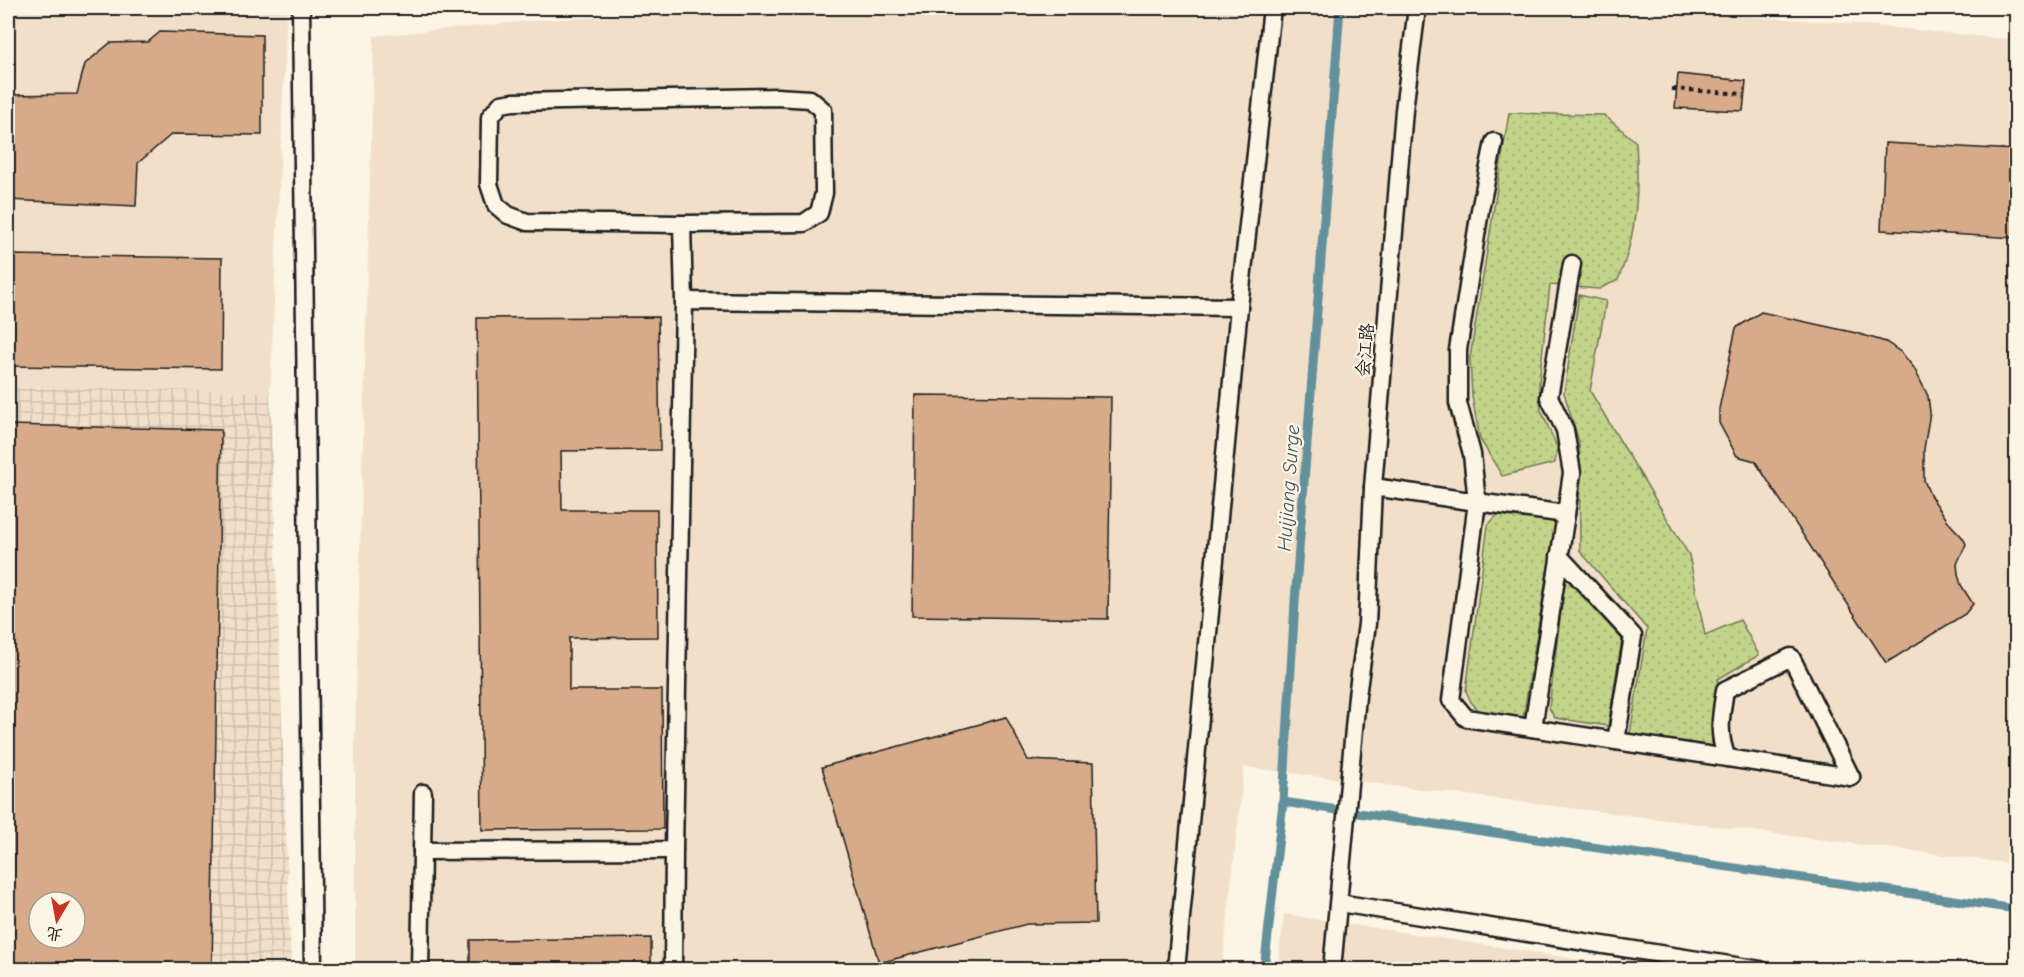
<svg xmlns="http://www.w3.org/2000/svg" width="2024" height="977" font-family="'Comic Neue','LXGW WenKai TC',sans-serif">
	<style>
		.built { fill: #f1dfc9 }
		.industrial { fill: url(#industrial-grid); fill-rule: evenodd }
		.grass { fill: url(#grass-dots); stroke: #6f7852; stroke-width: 1.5 }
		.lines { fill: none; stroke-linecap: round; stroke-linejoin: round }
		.stream { stroke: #62909b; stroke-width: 9 }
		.building { fill: #d7ab89; stroke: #1c1c1c; stroke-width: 1.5; fill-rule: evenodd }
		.lane-casing { stroke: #1c1c1c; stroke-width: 21 }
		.path { stroke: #1c1c1c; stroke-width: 4; stroke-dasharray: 4.5 4.5; stroke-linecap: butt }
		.lane { stroke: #fcf5e5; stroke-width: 16 }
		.labels { text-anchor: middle; stroke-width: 4.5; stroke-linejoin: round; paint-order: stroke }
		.street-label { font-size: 18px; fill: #1c1c1c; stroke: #fcf5e5 }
		.water-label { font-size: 20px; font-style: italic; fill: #3f565c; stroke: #fcf5e5 }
	</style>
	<defs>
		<pattern id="industrial-grid" width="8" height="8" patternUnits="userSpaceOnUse" patternTransform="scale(1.5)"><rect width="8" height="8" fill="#f1dfc9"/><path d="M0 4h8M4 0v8" fill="none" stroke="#cebfac"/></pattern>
		<pattern id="grass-dots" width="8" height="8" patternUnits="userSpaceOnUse" patternTransform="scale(1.5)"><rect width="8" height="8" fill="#c2d489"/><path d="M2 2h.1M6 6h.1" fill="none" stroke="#a6b576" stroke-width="1.8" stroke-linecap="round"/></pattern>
	</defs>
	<rect width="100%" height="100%" fill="#fcf5e5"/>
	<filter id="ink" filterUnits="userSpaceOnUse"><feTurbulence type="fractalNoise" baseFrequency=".0167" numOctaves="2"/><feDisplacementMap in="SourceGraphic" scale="12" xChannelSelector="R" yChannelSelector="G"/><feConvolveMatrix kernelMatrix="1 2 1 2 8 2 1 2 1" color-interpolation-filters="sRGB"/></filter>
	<g filter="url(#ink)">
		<g class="built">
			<polygon points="8,8 287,8 270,392 8,387"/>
			<polygon points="773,8 1298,8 1485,16 1692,13 1836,22 2016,40 2016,864 1244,767 1222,969 355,970 355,734 374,36 539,20"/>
			<polygon points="1284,914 1643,969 1277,970"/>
		</g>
		<path class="industrial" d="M8,387L270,392L291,969L8,970ZM39,902H75V938H39Z"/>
		<g class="grass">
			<path d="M1509,113L1604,115L1636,142C1639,190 1637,236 1618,280L1599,289L1550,285L1539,383L1541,410L1557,447L1555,463L1502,476L1480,439L1472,397L1470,358Z"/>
			<polygon points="1579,295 1606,301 1590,391 1689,555 1705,635 1740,620 1759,655 1718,679 1712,723 1712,748 1630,734 1647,629 1580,551 1579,442 1564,393"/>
			<polygon points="1501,511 1556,519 1523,718 1480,712 1471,702 1466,691 1488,525"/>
			<polygon points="1565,577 1622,639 1608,726 1555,718 1549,708"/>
		</g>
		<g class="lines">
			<g class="stream">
				<polyline points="1283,802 2016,909"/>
				<polyline points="1264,970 1283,802 1295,602 1340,8"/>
			</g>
		</g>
		<g class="building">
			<polygon points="160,32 262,35 262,135 172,134 138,163 136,206 8,200 8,95 77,94 85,64 110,43 148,42"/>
			<polygon points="1678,74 1746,81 1743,111 1675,108"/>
			<polygon points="1885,143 2016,150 2016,238 1881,230"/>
			<polygon points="8,255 222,258 221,369 8,366"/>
			<polygon points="1761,312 1856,333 1886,342 1902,353 1914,368 1928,396 1930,412 1924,449 1924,480 1930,495 1950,524 1963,538 1966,544 1957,564 1958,574 1961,585 1973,604 1965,614 1886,663 1755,461 1737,456 1719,423 1719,409 1736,328"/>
			<polygon points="658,317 660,450 561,451 562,510 657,510 658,637 569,638 569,690 662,690 663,829 482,830 477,318"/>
			<polygon points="915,395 1111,397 1108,619 912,616"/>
			<path d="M8,425L221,430L212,970H8ZM39,902H75V938H39Z"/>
			<polygon points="1006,717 1028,760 1093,763 1096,923 1027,924 879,963 822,767"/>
			<polygon points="651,938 651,970 470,970 470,940"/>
		</g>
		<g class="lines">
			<g class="lane-casing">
				<g id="lane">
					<polyline points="301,8 313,970"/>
					<polyline points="1494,142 1480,210 1458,350 1458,403 1472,454 1477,502 1566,514 1533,728"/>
					<polyline points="682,224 527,222 508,215 496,205 489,184 490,117 501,104 513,102 777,97 810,99 823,110 824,193 819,213 804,223 682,224 684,301"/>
					<polyline points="1373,487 1477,502 1451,700 1466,718 1851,777"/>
					<polyline points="1566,514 1572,473 1565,430 1549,397 1572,264"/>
					<polyline points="1559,556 1633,636 1616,741"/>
					<path d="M1727,758C1717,734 1721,715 1725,690L1791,657L1851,777"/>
					<polyline points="422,851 674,850 684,301 1239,307"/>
					<polyline points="1339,903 1761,970"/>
					<polyline points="420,970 423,793"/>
					<polyline points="673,970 674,850"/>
					<polyline points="1176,970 1239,307 1272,8"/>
					<polyline points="1332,970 1357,696 1367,624 1373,487 1404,110 1417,8"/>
				</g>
			</g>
			<polyline class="path" points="1672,89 1744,94"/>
			<use href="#lane" class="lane"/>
		</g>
	</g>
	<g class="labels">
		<g class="street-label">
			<text transform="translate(1365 350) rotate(-85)" y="6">会江路</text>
		</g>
		<g class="water-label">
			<text transform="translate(1288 488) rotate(-86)" y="7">Huijiang Surge</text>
		</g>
	</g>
	<rect width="2024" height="977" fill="none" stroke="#fcf5e5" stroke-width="30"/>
	<rect x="15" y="15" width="1994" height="947" fill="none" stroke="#1c1c1c" stroke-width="2" filter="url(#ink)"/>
	<g transform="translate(57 920) rotate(190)"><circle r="28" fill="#fcf5e5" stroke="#a29e95" stroke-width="1.5"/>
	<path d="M0-4.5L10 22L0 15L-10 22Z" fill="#c8321e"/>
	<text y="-9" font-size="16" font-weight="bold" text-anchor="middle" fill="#1c1c1c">北</text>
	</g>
</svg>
